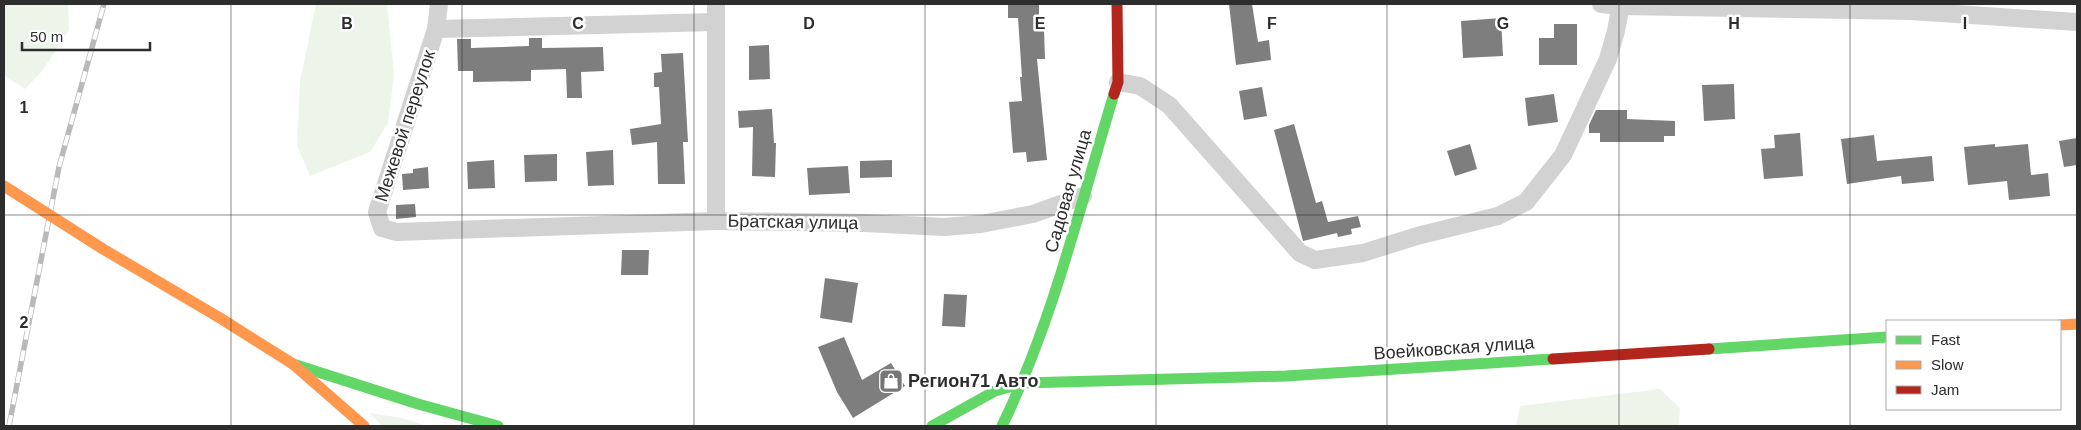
<svg xmlns="http://www.w3.org/2000/svg" width="2081" height="430" font-family="Arial,sans-serif">
	<style>
		.green { fill: #edf5eb }
		.building { fill: #7e7e7e }
		.lines { fill: none; stroke-linecap: round; stroke-linejoin: round }
		.street { stroke: #d2d2d2; stroke-width: 18 }
		.fast { stroke: #63d668; stroke-width: 11 }
		.slow { stroke: #ff974d; stroke-width: 11 }
		.jam { stroke: #b3261e; stroke-width: 11 }
		.rail-casing { stroke: #b9b9b9; stroke-width: 5.5 }
		.rail { stroke: #fff; stroke-width: 4; stroke-dasharray: 11; stroke-linecap: butt }
		.slow-bridge { stroke: #ff974d; stroke-width: 11 }
		.grid { fill: none; stroke: #2d2d2d; stroke-width: 1; stroke-opacity: 0.55 }
		.labels { text-anchor: middle; stroke-width: 5; stroke-linejoin: round; paint-order: stroke }
		.street-label { font-size: 18px; fill: #2d2d2d; stroke: #fff }
		.poi-label { font-size: 18px; font-weight: bold; fill: #2d2d2d; stroke: #fff; text-anchor: start }
		.grid-label { font-size: 16px; text-anchor: middle; font-weight: bold; fill: #2d2d2d; stroke: #fff; stroke-width: 5; stroke-linejoin: round; paint-order: stroke }
	</style>
	<rect width="100%" height="100%" fill="#fff"/>
	<g class="green">
		<polygon points="4,4 68,4 69,30 42,71 25,89 4,75"/>
		<polygon points="316,4 387,4 394,75 388,123 370,152 310,176 297,145 300,81"/>
		<polygon points="1660,389 1680,408 1679,426 1516,426 1520,406"/>
		<polygon points="370,413 402,418 427,426 382,426"/>
	</g>
	<g class="building">
		<polygon points="1008,4 1039,4 1039,30 1044,30 1045,59 1037,59 1047,160 1027,162 1026,152 1013,153 1009,102 1022,101 1020,77 1022,77 1018,18 1008,18"/>
		<polygon points="1229,4 1252,4 1258,42 1269,40 1271,60 1236,65"/>
		<polygon points="1501,18 1503,56 1463,58 1461,21"/>
		<polygon points="1554,24 1577,24 1577,65 1539,65 1539,38 1554,38"/>
		<polygon points="529,38 542,38 542,48 603,47 604,71 581,72 582,98 567,98 566,69 531,70 531,81 473,82 473,71 458,71 457,39 471,39 471,48 529,46"/>
		<polygon points="769,45 770,79 749,80 749,46"/>
		<polygon points="683,53 688,142 683,142 685,184 658,184 657,142 632,145 630,129 661,124 659,87 654,87 654,73 662,72 661,54"/>
		<polygon points="1734,84 1735,119 1704,121 1702,85"/>
		<polygon points="1262,87 1267,116 1244,120 1239,91"/>
		<polygon points="1554,94 1558,122 1528,126 1525,98"/>
		<polygon points="772,109 774,143 776,143 775,177 752,176 753,127 739,128 738,111"/>
		<polygon points="1596,110 1627,110 1627,119 1675,121 1675,136 1664,136 1664,142 1600,142 1600,133 1589,133 1589,125"/>
		<polygon points="1294,124 1316,203 1322,201 1328,222 1358,216 1361,227 1351,229 1352,234 1338,237 1337,233 1303,241 1274,130"/>
		<polygon points="1800,133 1803,176 1764,179 1761,149 1775,148 1774,135"/>
		<polygon points="1874,135 1877,161 1932,156 1934,181 1902,184 1901,176 1847,184 1841,139"/>
		<polygon points="2077,138 2077,165 2064,167 2059,141"/>
		<polygon points="1470,144 1477,169 1455,176 1447,151"/>
		<polygon points="1995,144 1995,147 2028,144 2031,175 2048,173 2050,196 2009,200 2007,181 1968,185 1964,147"/>
		<polygon points="613,150 614,185 588,186 586,152"/>
		<polygon points="557,154 557,181 525,182 524,155"/>
		<polygon points="494,160 495,188 468,189 467,162"/>
		<polygon points="892,160 892,177 860,178 860,161"/>
		<polygon points="848,166 850,193 809,195 807,168"/>
		<polygon points="428,167 429,188 403,190 402,174 413,173 413,169"/>
		<polygon points="415,204 416,217 396,219 396,205"/>
		<polygon points="622,250 649,250 648,275 621,275"/>
		<polygon points="825,278 858,283 852,323 820,318"/>
		<polygon points="944,294 967,295 965,327 942,326"/>
		<polygon points="844,337 862,380 891,363 905,386 853,418 837,392 818,347"/>
	</g>
	<g class="lines">
		<g class="street">
			<polyline points="716,4 716,221 865,223 944,227 981,224 1033,214 1083,196"/>
			<polyline points="1601,4 1621,6 1911,11 2077,22"/>
			<polyline points="716,22 436,29 377,212 382,228 397,232 716,221"/>
			<polyline points="436,29 439,4"/>
			<polyline points="1118,82 1140,86 1169,105 1300,253 1315,260 1363,253 1417,236 1498,216 1526,202 1563,155 1608,59 1616,31 1621,4"/>
		</g>
		<g class="fast">
			<polyline points="1709,349 1887,337"/>
			<polyline points="293,364 418,404 498,426"/>
			<polyline points="932,426 995,391 1023,383 1286,376 1553,359"/>
			<path d="M1002,426C1053,321 1080,206 1114,94"/>
		</g>
		<g class="slow">
			<polyline points="220,318 293,364 364,426"/>
			<polyline points="2060,325 2077,324"/>
		</g>
		<g class="jam">
			<polyline points="1114,94 1118,82 1117,4"/>
			<polyline points="1553,359 1709,349"/>
		</g>
		<g class="rail-casing">
			<polyline id="rail" points="9,426 59,167 104,4"/>
		</g>
		<use href="#rail" class="rail"/>
		<polyline class="slow-bridge" points="4,186 103,249 220,318"/>
	</g>
	<path class="grid" d="M231,4V426M462,4V426M694,4V426M925,4V426M1156,4V426M1387,4V426M1619,4V426M1850,4V426M4,215H2077"/>
	<defs>
		<g id="shop-square" transform="scale(1.25)"><rect x="-9" y="-9" width="18" height="18" rx="4" fill="#767676" stroke="#fff"/><path d="M-5-2.5h2.3a2.7 3.5 0 0 1 5.4 0H5L5.5 6h-11ZM-1.5-2.5h3a1.5 2.3 0 0 0-3 0Z" fill="#fff"/></g>
	</defs>
	<g fill-rule="evenodd">
		<use href="#shop-square" x="891" y="381"/>
	</g>
	<g class="labels">
		<g class="street-label">
			<text transform="translate(405 126) rotate(-72)" y="6">Межевой переулок</text>
			<text transform="translate(1068 191) rotate(-74)" y="6">Садовая улица</text>
			<text transform="translate(793 222) rotate(1)" y="6">Братская улица</text>
			<text transform="translate(1454 348) rotate(-4)" y="6">Воейковская улица</text>
		</g>
		<g class="poi-label">
			<text x="908" y="387">Регион71 Авто</text>
		</g>
	</g>
	<g class="grid-label">
		<text x="347" y="29">B</text>
		<text x="578" y="29">C</text>
		<text x="809" y="29">D</text>
		<text x="1040" y="29">E</text>
		<text x="1272" y="29">F</text>
		<text x="1503" y="29">G</text>
		<text x="1734" y="29">H</text>
		<text x="1965" y="29">I</text>
		<text x="24" y="113">1</text>
		<text x="24" y="328">2</text>
	</g>
	<rect width="2081" height="430" fill="none" stroke="#2d2d2d" stroke-width="10"/>
	<rect x="1886" y="320" width="175" height="90" fill="#ffffff" stroke="#ababab"/>
	<rect x="1896" y="336" width="25" height="8" fill="#63d668" stroke="#ababab"/>
	<text x="1931" y="345" font-size="15" fill="#2d2d2d">Fast</text>
	<rect x="1896" y="361" width="25" height="8" fill="#ff974d" stroke="#ababab"/>
	<text x="1931" y="370" font-size="15" fill="#2d2d2d">Slow</text>
	<rect x="1896" y="386" width="25" height="8" fill="#b3261e" stroke="#ababab"/>
	<text x="1931" y="395" font-size="15" fill="#2d2d2d">Jam</text>
	<path d="M22 42v8h128v-8" fill="none" stroke="#2d2d2d" stroke-width="2.5"/>
	<text x="30" y="42" font-size="15" fill="#2d2d2d" stroke="#ffffff" stroke-width="4" paint-order="stroke">50 m</text>
</svg>
